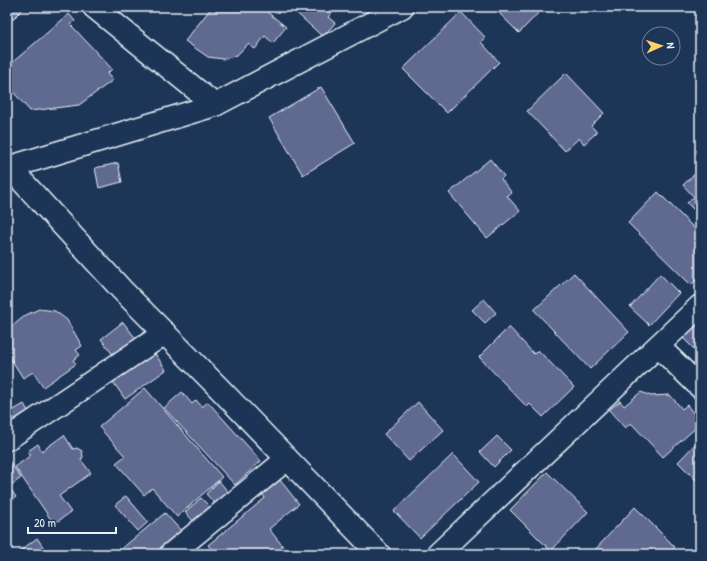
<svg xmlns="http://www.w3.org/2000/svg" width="707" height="561" font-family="'Patrick Hand',sans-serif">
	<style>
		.building { fill: #616990; stroke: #e8f1f8 }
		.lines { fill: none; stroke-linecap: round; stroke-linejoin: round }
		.minor-casing { stroke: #e8f1f8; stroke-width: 25 }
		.minor { stroke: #1d3557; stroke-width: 22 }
	</style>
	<rect width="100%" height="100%" fill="#1d3557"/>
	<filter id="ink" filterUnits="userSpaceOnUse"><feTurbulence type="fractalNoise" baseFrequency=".025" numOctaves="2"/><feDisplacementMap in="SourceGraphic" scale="8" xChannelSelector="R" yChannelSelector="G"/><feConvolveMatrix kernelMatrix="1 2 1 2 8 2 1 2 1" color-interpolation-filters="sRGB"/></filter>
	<g filter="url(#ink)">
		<g class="building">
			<polygon points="7,7 20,7 23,9 7,25"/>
			<polygon points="212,7 261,7 286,27 273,43 265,36 255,49 248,44 237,55 223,59 208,57 185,41"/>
			<polygon points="290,7 345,7 334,10 328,17 335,23 323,37"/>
			<polygon points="493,7 544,7 519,33"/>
			<polygon points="461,12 485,37 481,42 499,62 447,113 403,69"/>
			<polygon points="69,14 75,21 71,25 112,69 107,74 113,80 79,105 30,111 7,85 7,67"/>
			<polygon points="566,73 604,113 591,126 597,132 584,144 579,138 565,151 527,111"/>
			<polygon points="321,87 355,143 303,175 269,118"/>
			<polygon points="490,159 504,176 501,179 512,193 507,196 520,211 487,238 449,193"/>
			<polygon points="118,163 122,182 99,188 95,168"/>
			<polygon points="700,169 700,215 699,215 687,203 694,197 683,185"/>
			<polygon points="658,192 700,234 700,276 691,285 628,223"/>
			<polygon points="574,273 629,332 590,369 534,310"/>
			<polygon points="660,274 679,293 649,325 630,307"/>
			<polygon points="484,299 496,313 485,323 472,310"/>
			<polygon points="39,309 55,311 67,320 82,346 76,350 80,355 73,360 76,364 43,387 33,372 23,378 7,353 7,326 9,325 11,327 26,315"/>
			<polygon points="700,320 700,355 683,338"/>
			<polygon points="123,322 137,340 114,356 101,339"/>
			<polygon points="509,327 534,354 538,350 574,387 543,417 530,404 527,407 479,357"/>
			<polygon points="152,349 166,370 125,399 111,379"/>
			<polygon points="145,388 222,477 177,517 152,488 144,495 116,463 125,456 99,427"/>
			<polygon points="182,392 192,404 196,400 202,407 208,402 261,461 235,485 164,408"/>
			<polygon points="641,392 651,396 670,395 682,409 687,405 700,422 700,424 663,457 631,423 625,428 609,410 620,401 624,406"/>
			<polygon points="418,402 443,430 409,461 384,434"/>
			<polygon points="24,404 31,416 9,429 7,425 7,414"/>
			<polygon points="64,435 73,449 77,448 82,451 83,457 81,460 91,473 59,496 71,512 54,524 15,467 31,455 28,451 38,444 42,451"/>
			<polygon points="497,436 511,450 494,467 480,452"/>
			<polygon points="700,439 700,484 678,462"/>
			<polygon points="453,454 479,482 420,538 394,511"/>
			<polygon points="7,458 21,478 10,486 7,482"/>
			<polygon points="547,472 588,512 551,551 510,510"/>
			<polygon points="276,475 299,504 269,529 289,554 215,554 208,545 265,498 259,489"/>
			<polygon points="219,481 229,493 216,505 206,494"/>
			<polygon points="7,484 16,497 7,504"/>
			<polygon points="126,496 148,522 138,531 115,505"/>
			<polygon points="201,498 212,509 196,524 185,512"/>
			<polygon points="635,507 675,547 668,554 591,554"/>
			<polygon points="165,513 182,532 155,554 115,554"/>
			<polygon points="37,538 48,554 16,554"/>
		</g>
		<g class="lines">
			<g class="minor-casing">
				<g id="minor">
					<polyline points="94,7 215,105"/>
					<polyline points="7,168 215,105 402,7"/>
					<polyline points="10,168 122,290 216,385 379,554"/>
					<polyline points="658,346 700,387"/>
					<polyline points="7,439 165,333"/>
					<polyline points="171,554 287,459"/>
					<polyline points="438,554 700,306"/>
				</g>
			</g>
			<use href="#minor" class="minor"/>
		</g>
	</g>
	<rect width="707" height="561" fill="none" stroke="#1d3557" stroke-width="24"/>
	<rect x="12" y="12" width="683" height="537" fill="none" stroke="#e8f1f8" stroke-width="1.5" filter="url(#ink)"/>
	<g transform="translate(661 46) rotate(87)"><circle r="19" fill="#1d3557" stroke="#6e8097"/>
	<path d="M0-3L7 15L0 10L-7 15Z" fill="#ffd166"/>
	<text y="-6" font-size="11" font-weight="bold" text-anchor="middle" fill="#e8f1f8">N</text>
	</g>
	<path d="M28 527v6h88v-6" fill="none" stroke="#e8f1f8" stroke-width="2"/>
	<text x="34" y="527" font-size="12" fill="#e8f1f8" stroke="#1d3557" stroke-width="3" paint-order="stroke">20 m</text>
</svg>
